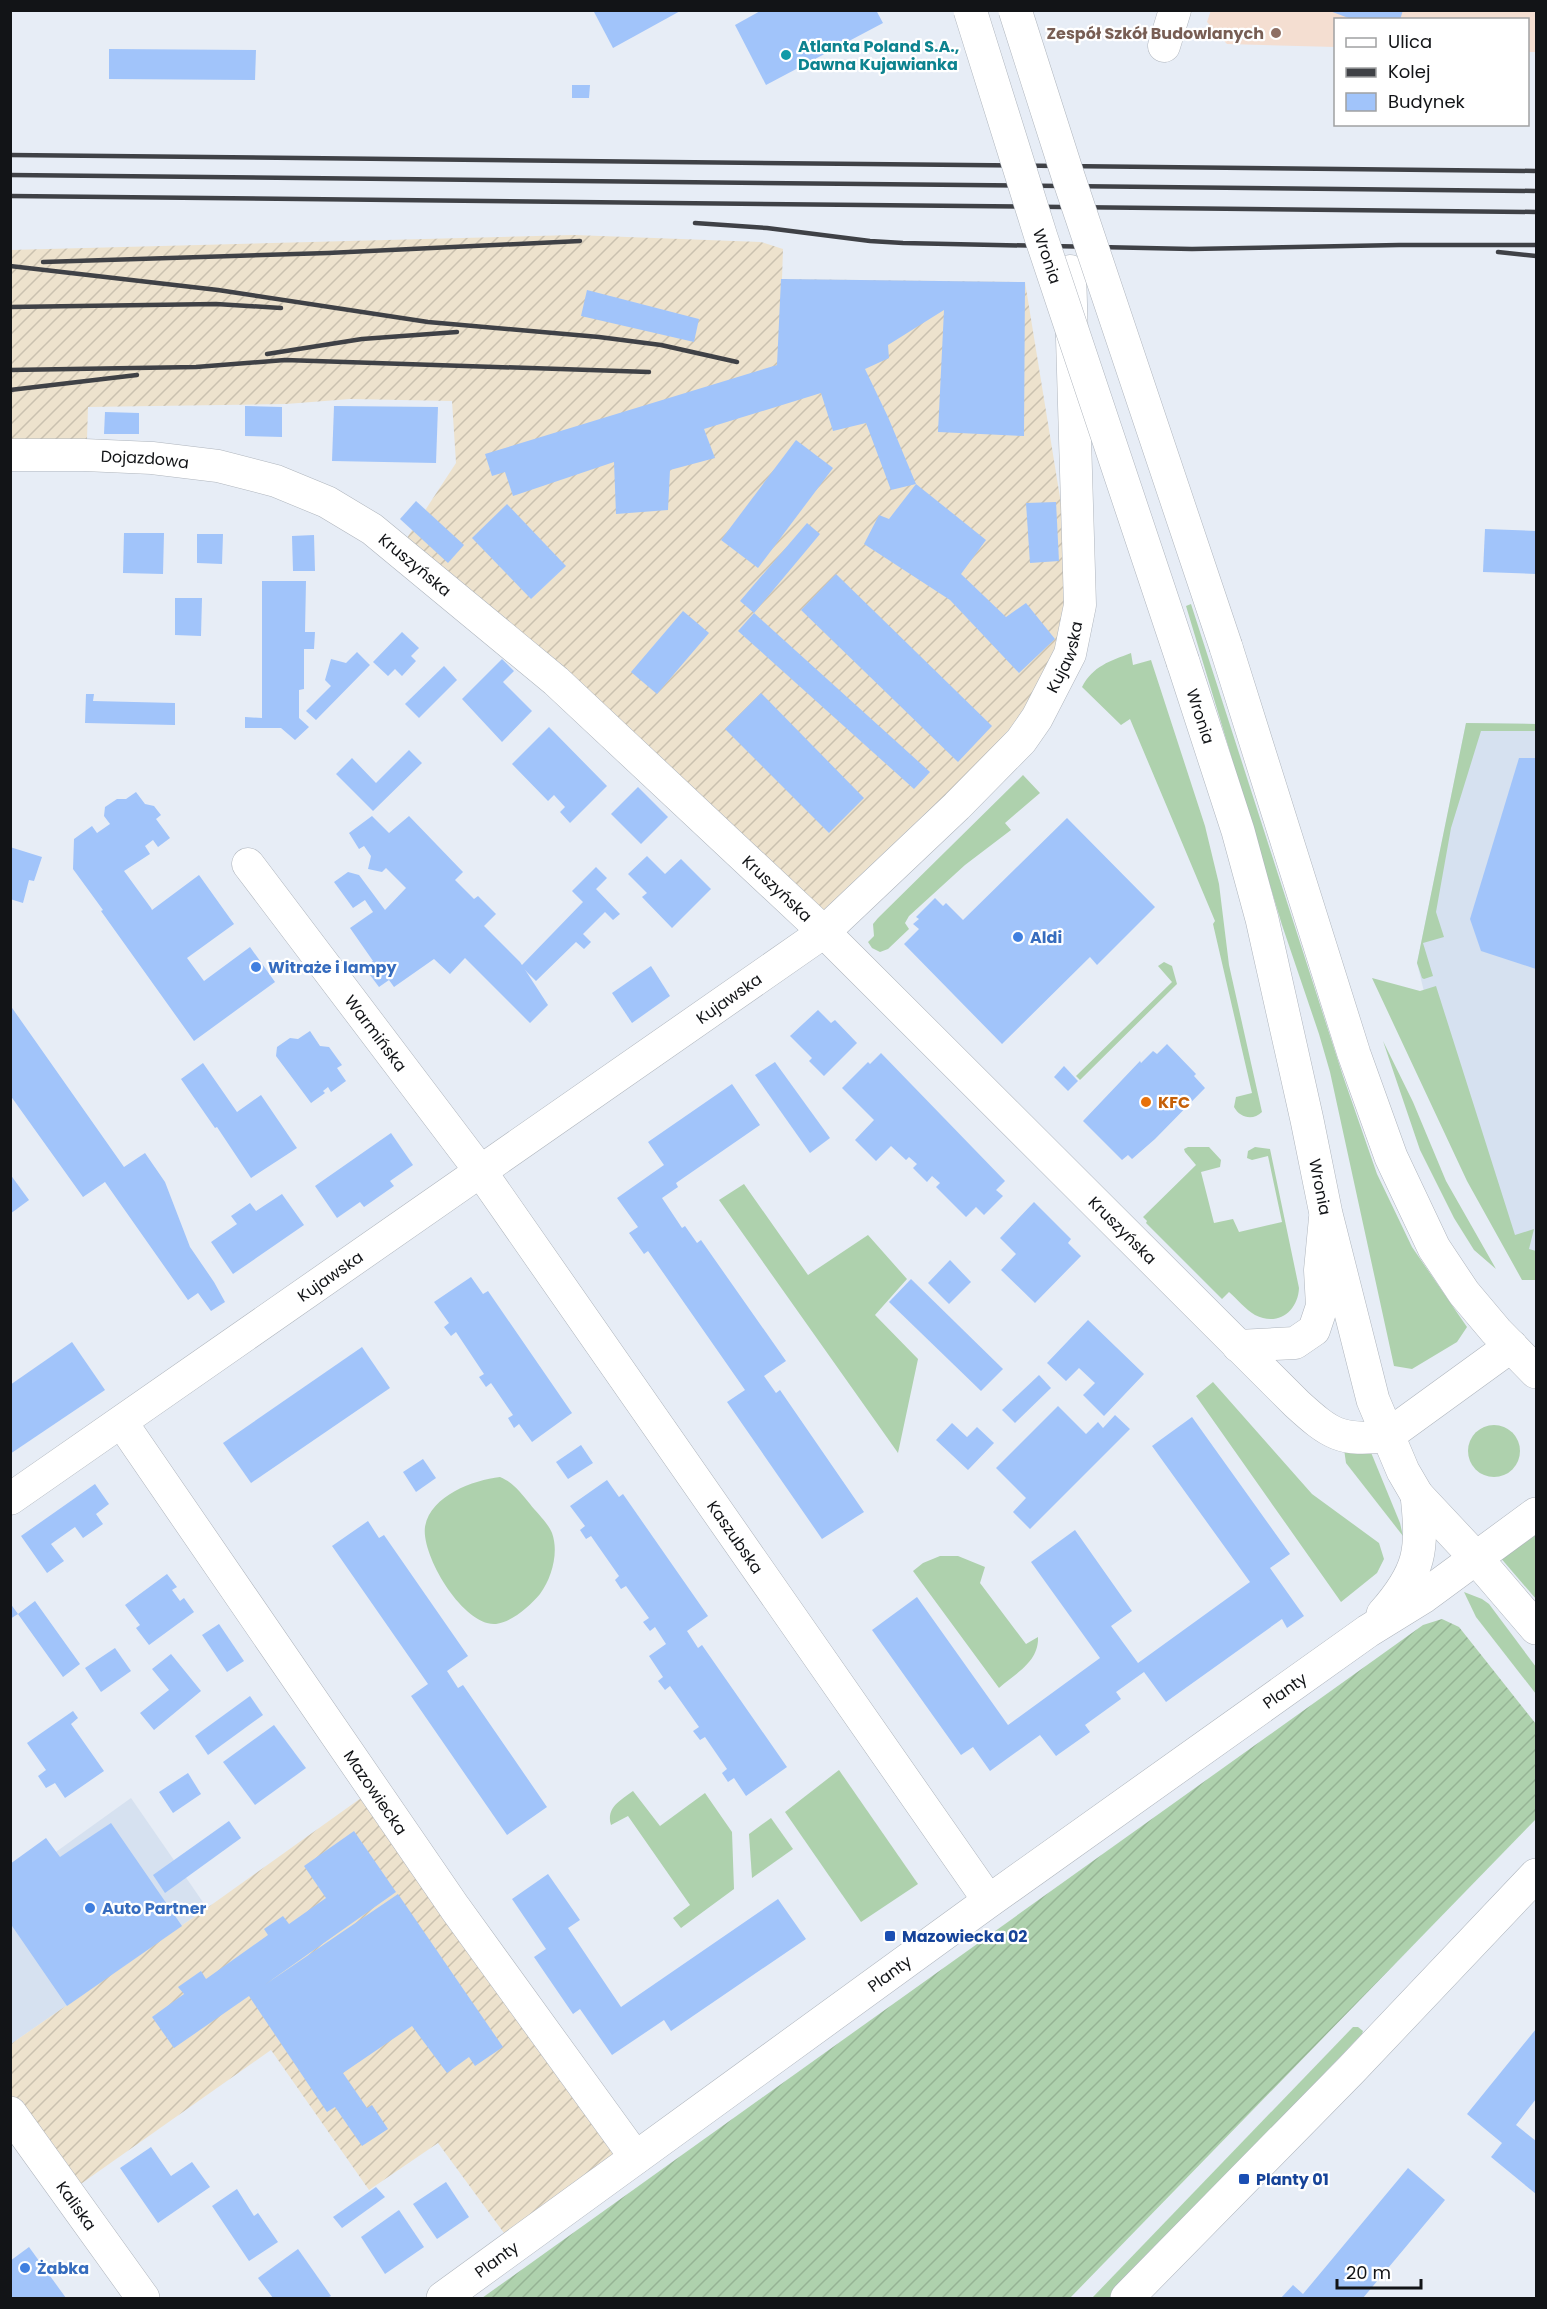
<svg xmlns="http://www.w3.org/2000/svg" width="1547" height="2309" font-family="Poppins,sans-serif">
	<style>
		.built { fill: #d6e1f0 }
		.industrial { fill: url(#industrial-furrows) }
		.education { fill: #f4ded1 }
		.grass { fill: #aed1ad }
		.garden { fill: url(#garden-furrows) }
		.building { fill: #a1c4fa }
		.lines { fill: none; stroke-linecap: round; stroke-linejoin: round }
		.minor-casing { stroke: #afb5bd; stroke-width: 33 }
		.tertiary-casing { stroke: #afb5bd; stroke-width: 34 }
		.secondary-casing { stroke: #afb5bd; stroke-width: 34 }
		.minor { stroke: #fff; stroke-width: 32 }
		.tertiary { stroke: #fff; stroke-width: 33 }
		.secondary { stroke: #fff; stroke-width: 33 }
		.rail { stroke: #3f4146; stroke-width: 4.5 }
		.secondary-bridge-casing { stroke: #afb5bd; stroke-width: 34; stroke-linecap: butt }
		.secondary-bridge { stroke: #fff; stroke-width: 33 }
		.education-dot { fill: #8d6e63; stroke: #fff; stroke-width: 2 }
		.culture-dot { fill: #0f9aa8; stroke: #fff; stroke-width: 2 }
		.shop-dot { fill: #3f7fe0; stroke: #fff; stroke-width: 2 }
		.food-dot { fill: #e8710a; stroke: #fff; stroke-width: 2 }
		.transit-dot { fill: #1a4fb4; stroke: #fff; stroke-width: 2 }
		.labels { text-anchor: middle; stroke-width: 4.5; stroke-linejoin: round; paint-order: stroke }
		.education-label { font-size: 16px; font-weight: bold; fill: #785e54; stroke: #fff; text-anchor: end }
		.culture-label { font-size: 16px; font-weight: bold; fill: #0d838f; stroke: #fff; text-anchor: start }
		.street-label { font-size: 16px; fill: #121417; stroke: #fff }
		.shop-label { font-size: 16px; font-weight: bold; fill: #366cbe; stroke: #fff; text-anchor: start }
		.food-label { font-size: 16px; font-weight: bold; fill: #c56008; stroke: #fff; text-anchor: start }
		.transit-label { font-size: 16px; font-weight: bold; fill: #164399; stroke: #fff; text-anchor: start }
	</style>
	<defs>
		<pattern id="industrial-furrows" width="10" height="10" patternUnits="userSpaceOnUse" patternTransform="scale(1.5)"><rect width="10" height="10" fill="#ede2cd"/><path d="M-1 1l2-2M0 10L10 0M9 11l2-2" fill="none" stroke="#cac1af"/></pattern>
		<pattern id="garden-furrows" width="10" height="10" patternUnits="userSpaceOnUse" patternTransform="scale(1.5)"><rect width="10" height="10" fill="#aed1ad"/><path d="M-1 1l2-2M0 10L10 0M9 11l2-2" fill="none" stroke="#95b394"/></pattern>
	</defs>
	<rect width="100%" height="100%" fill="#e7edf6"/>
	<g class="built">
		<polygon points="1466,723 1536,724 1536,1274 1470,1180 1417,963"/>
		<polygon points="131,1798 207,1908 11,2044 10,1885"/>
	</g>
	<g class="industrial">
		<polygon points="574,235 761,242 783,249 782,279 1025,282 1071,565 1062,643 1024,713 936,811 827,916 405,541 456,463 452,401 350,399 286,404 88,407 87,439 11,439 10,250"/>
		<polygon points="375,1788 630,2143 504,2233 438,2143 369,2190 271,2050 75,2188 11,2106 11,2044 207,1908"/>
	</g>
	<polygon class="education" points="1211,10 1536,11 1536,52 1528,52 1528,20 1336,20 1335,47 1227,44 1207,22"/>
	<g class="grass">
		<polygon points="1191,604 1343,1076 1377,1174 1412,1247 1467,1327 1457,1342 1412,1369 1394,1366 1330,1072 1319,1034 1282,925 1186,606"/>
		<path d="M1131,653L1133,665L1151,660L1205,826L1219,884L1229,965L1262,1112C1253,1121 1240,1118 1234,1107L1236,1097L1252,1093L1213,924L1215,921L1130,719L1121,725L1082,687C1093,666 1110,661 1131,653Z"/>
		<polygon points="1466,723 1536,724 1536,731 1481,731 1451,828 1436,912 1444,937 1423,943 1433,976 1424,979 1422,978 1417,963"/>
		<polygon points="1023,775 1040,793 1005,823 1011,830 965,865 909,916 905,923 909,929 888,949 880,952 872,948 868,942 874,936 873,924 878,918"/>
		<polygon points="1164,962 1172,966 1177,984 1080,1080 1076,1076 1172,982 1158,966"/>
		<polygon points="1372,978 1420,991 1436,986 1515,1235 1534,1229 1529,1249 1536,1251 1536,1280 1522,1280 1467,1181"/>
		<polygon points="1383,1041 1413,1102 1446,1181 1496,1269 1474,1250 1454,1218 1420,1150"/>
		<path d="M1188,1147H1209L1221,1160L1220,1167L1201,1172L1214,1223L1233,1219L1239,1232L1282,1222L1268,1156L1252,1160L1247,1158L1248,1151L1255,1147L1270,1149L1299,1288C1298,1311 1278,1327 1255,1315C1246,1310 1237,1299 1229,1292L1222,1299L1146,1223L1147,1221L1143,1217L1196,1165L1185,1152L1184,1149Z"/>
		<polygon points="744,1184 808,1275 868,1235 907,1279 875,1315 918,1359 898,1453 719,1200"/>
		<polygon points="1213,1382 1312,1494 1379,1543 1384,1559 1377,1573 1341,1602 1196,1396"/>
		<circle cx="1494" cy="1451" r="26"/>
		<polygon points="1344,1449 1370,1450 1400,1523 1403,1536 1346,1463"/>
		<path d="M500,1477C514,1483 520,1492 530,1504C536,1512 548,1523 552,1533C559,1552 552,1578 540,1594C530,1606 512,1622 496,1624C464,1627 421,1556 425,1527C430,1496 473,1480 500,1477Z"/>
		<polygon points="1536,1529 1536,1599 1499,1556"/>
		<path d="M940,1556H958L985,1567L980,1583L1026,1644L1038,1637C1039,1662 1016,1673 999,1688L913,1571L923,1563Z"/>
		<polygon points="1464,1592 1482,1599 1489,1604 1536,1667 1536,1694 1476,1617"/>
		<polygon points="839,1770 918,1884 861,1922 785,1812"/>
		<path d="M633,1791L660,1826L705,1793L732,1832L734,1889L681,1928L673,1918L690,1905L628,1816L611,1825C606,1807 620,1801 633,1791Z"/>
		<polygon points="771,1818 793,1849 752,1878 749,1834"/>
		<polygon points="1353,2027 1358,2027 1363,2031 1362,2034 1109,2298 1092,2298"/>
	</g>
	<polygon class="garden" points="1442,1619 1459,1627 1536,1724 1536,1819 1070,2298 482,2298 1423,1625"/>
	<g class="building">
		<polygon points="593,10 682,10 613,48"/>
		<polygon points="762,10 876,10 883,23 766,85 735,25"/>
		<polygon points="1327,10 1403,10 1400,20 1354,20"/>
		<polygon points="109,49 256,50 255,80 109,79"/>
		<polygon points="572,85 590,85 589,98 572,98"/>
		<polygon points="781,279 1025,282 1024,436 938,432 944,310 888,345 889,358 865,369 888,417 916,484 986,540 961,574 1006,617 1026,603 1055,639 1019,673 950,600 864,544 879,515 889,519 916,484 891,490 866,423 833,431 821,393 704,429 715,458 670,470 668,510 616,514 614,462 513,496 505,472 492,476 485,454 777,365"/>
		<polygon points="587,290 699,319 694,342 581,316"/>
		<polygon points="245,406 282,407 282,437 245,436"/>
		<polygon points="334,406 438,407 436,463 332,461"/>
		<polygon points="105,412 139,413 139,434 104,434"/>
		<polygon points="796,440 833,468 758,568 721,540"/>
		<polygon points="416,501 464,545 448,563 400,519"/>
		<polygon points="1056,502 1059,561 1030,563 1026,503"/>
		<polygon points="507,504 566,566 531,599 472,538"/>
		<polygon points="807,523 820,534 754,613 930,772 914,789 738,631 754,613 740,601"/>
		<polygon points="1485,529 1536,531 1536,574 1483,572"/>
		<polygon points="124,533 164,533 163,574 123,573"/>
		<polygon points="197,534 223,534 222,564 197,563"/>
		<polygon points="314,535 315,571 293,571 292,536"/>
		<polygon points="836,574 992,726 958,762 801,610"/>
		<polygon points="262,581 306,581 305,632 315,632 314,649 304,649 304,689 299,690 299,718 309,727 295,740 281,728 245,728 245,717 262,718"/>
		<polygon points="175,598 202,598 201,636 175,635"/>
		<polygon points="683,611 709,633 657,694 631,672"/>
		<polygon points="402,632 419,648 411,656 416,661 402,676 395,669 388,676 373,662"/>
		<polygon points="357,652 370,665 316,720 306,711 331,686 325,680 331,659 346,663"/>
		<polygon points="502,659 514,671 503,682 532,711 502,742 462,699"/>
		<polygon points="444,666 457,680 419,718 405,704"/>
		<polygon points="761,693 864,798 829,833 725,729"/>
		<polygon points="86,694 94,694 93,701 175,703 175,725 85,723"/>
		<polygon points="549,727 607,786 570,823 560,812 565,807 554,795 548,801 512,764"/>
		<polygon points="409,750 422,763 373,811 336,774 352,758 376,783"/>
		<polygon points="1519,758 1536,758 1536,969 1481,951 1470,919"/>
		<polygon points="638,787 668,817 641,844 611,814"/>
		<polygon points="136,792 145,804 154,806 161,815 156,819 170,838 158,847 153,840 145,846 150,854 124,871 151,908 152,910 199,875 234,924 187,958 204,981 250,947 275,982 194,1041 101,911 103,910 73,869 74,839 92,826 97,833 110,824 104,816 105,807 117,799 126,799"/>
		<polygon points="372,816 389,833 409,816 463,872 455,880 474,899 478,896 496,914 484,926 520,962 548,1005 530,1023 465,958 450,974 434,959 394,987 389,980 379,987 364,967 373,961 350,928 373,912 365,900 353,908 334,882 348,872 359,875 385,910 406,888 386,868 382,872 368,869 371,856 364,846 359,849 349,833"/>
		<polygon points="1067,818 1155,907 1097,965 1090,957 1002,1044 904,944 919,929 913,924 919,919 916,917 935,898 943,906 946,903 963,920"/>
		<polygon points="10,847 42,857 34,881 29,880 23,903 10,899"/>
		<polygon points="647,856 665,874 681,859 711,889 672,928 642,897 647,893 628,874"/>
		<polygon points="596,867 607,878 596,889 620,914 613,920 605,912 583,934 591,942 584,949 576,942 536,981 521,966 583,902 572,891"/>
		<polygon points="651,966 670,996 632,1023 612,993"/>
		<polygon points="10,1005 124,1167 145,1153 165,1182 190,1247 214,1282 225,1302 211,1311 198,1293 188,1300 105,1182 83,1197 10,1095"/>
		<polygon points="818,1010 831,1023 835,1020 857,1043 824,1076 809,1061 812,1058 790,1036"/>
		<polygon points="310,1031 320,1046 329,1047 342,1065 337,1068 346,1081 331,1092 328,1087 323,1091 325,1093 311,1103 276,1056 277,1047 290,1038 298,1039"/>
		<polygon points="1167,1044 1196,1074 1194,1076 1205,1088 1155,1139 1132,1159 1128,1155 1122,1160 1083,1121 1140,1061 1141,1063 1153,1051 1157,1054"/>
		<polygon points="881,1053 1005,1181 996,1190 1003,1196 984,1215 976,1207 966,1217 936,1187 940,1183 932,1176 927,1182 913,1168 917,1164 909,1157 906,1160 891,1146 876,1161 855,1140 874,1120 842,1088 868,1062 870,1064"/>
		<polygon points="775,1062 830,1138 810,1153 755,1075"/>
		<polygon points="203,1063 237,1112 261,1095 297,1148 251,1178 217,1127 215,1128 181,1079"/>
		<polygon points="1064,1066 1078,1081 1068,1091 1054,1077"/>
		<polygon points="732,1084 760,1125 676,1183 678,1187 662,1198 682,1228 685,1226 697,1243 701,1240 786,1361 764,1376 776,1393 780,1390 864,1512 822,1539 727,1402 745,1390 648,1251 644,1254 629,1233 638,1227 617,1198 664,1165 648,1142"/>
		<polygon points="391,1133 413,1165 390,1181 394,1186 364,1207 360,1202 337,1218 315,1186"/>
		<polygon points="10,1174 29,1200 10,1214"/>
		<polygon points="282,1194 304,1225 233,1274 211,1242 237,1224 231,1216 250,1203 256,1211"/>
		<polygon points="1034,1202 1071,1239 1068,1243 1081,1256 1035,1303 1001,1270 1016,1254 1000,1238"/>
		<polygon points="950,1260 971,1282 949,1304 928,1283"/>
		<polygon points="471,1277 483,1294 488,1291 572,1413 532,1442 519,1424 514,1428 508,1418 513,1415 491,1383 486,1387 479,1377 484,1374 456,1332 451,1336 444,1327 449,1323 434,1302"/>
		<polygon points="911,1279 1003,1369 981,1391 889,1302"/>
		<polygon points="1088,1320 1144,1374 1104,1416 1083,1395 1095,1383 1079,1368 1066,1381 1047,1363"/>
		<polygon points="72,1342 105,1390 10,1454 10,1385"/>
		<polygon points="362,1347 390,1388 251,1483 223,1443"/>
		<polygon points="1039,1375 1051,1388 1015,1423 1002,1410"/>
		<polygon points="1058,1406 1086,1434 1098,1422 1103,1428 1115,1415 1130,1429 1030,1529 1013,1512 1026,1498 996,1468"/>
		<polygon points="1192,1417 1290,1554 1270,1568 1304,1616 1287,1628 1282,1619 1166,1702 1144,1672 1116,1692 1121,1699 1085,1725 1090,1732 1056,1756 1040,1735 990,1771 973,1747 961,1755 872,1630 917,1597 1008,1725 1100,1658 1031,1562 1075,1530 1132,1611 1111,1626 1138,1663 1250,1582 1152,1446"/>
		<polygon points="952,1423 967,1437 977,1427 994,1443 968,1470 936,1440"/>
		<polygon points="581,1445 593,1463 568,1479 556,1462"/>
		<polygon points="423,1459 436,1478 416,1492 403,1472"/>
		<polygon points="607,1480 619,1497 623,1494 708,1616 687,1631 698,1648 702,1645 787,1767 746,1796 734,1778 728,1782 722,1773 727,1769 705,1737 700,1740 693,1731 699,1727 670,1686 665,1690 658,1681 663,1677 649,1656 666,1644 655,1627 650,1631 643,1622 649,1618 626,1586 621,1589 615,1580 619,1576 591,1536 586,1539 580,1530 585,1526 570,1506"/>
		<polygon points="95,1484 109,1504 96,1514 103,1524 83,1538 75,1527 51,1544 64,1561 47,1573 21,1536"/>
		<polygon points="368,1521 379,1538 384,1535 468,1656 447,1671 458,1688 463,1685 547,1807 507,1835 411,1696 428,1684 332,1546"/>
		<polygon points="167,1574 177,1587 172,1590 180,1601 184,1598 194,1612 149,1645 136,1628 140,1625 125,1605"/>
		<polygon points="35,1601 80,1664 63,1677 18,1614 10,1619 10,1603 18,1614"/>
		<polygon points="219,1624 244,1661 227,1672 202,1635"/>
		<polygon points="115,1648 131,1671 101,1692 85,1668"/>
		<polygon points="171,1654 201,1691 154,1730 140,1713 169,1690 152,1669"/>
		<polygon points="250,1696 263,1715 208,1755 195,1736"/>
		<polygon points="73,1711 78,1718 71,1724 104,1771 65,1798 55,1783 46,1788 38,1776 46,1770 27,1743"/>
		<polygon points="274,1725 306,1768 255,1805 223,1762"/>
		<polygon points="188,1773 201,1794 173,1813 159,1792"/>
		<polygon points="229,1821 241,1838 165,1893 153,1875"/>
		<polygon points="111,1823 182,1926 67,2006 10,1923 10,1864 46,1838 60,1857"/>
		<polygon points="354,1831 396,1892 263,1986 398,1894 503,2047 475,2066 469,2057 447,2073 412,2026 343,2073 367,2108 372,2105 388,2129 362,2146 335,2107 327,2112 249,1996 174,2048 152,2017 184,1994 178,1987 201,1971 206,1979 268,1935 264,1929 283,1916 289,1924 326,1898 304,1866"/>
		<polygon points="548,1874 580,1920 568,1928 621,2007 778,1899 806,1939 671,2031 664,2020 612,2055 580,2009 573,2014 534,1957 546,1949 512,1899"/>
		<polygon points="1536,2029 1536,2099 1516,2125 1536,2141 1536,2194 1491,2157 1502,2143 1467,2114"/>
		<polygon points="151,2147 171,2176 192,2162 210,2187 158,2223 120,2168"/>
		<polygon points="1408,2168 1445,2200 1363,2298 1281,2298 1293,2285 1303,2294"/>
		<polygon points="446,2182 469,2217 437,2239 413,2204"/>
		<polygon points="376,2187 385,2197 342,2228 333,2217"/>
		<polygon points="237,2189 254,2216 258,2213 278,2242 249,2261 212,2206"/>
		<polygon points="399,2210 424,2247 385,2274 361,2237"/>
		<polygon points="29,2247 66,2298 10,2298 10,2261"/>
		<polygon points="298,2249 331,2296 327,2298 273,2298 258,2278"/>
	</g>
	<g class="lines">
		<g class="minor-casing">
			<g id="minor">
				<polyline points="1164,46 1175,10"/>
				<path id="s1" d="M10,455H84L152,458L218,466L276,481L327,502L372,529L556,681L824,932L1297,1404C1330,1434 1341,1442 1387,1436"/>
				<path id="s2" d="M248,864L481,1172L989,1901"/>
				<polyline points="1238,1346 1295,1343 1314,1330 1322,1306 1320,1270 1325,1218"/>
				<path id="s3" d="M122,1423L455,1908L636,2158"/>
				<path id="s4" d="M10,1499L824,932L957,806L1021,741L1037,718L1070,654L1080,605L1070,271"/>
			</g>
		</g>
		<g class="tertiary-casing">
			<g id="tertiary">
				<path d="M1383,1614C1421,1571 1423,1550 1417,1495"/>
				<path id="s5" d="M10,2113L143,2298"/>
				<path id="s6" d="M443,2298L989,1901L1368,1631L1423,1597L1476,1558"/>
				<polyline points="1127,2298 1351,2070 1536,1875"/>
			</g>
		</g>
		<g class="secondary-casing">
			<g id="secondary">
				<polyline points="1226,647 1354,1054 1391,1157 1434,1248 1464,1293 1496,1331 1536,1372"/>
				<path id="s7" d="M1183,662L1238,831L1262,919L1307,1120L1326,1214L1373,1400L1403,1471L1417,1495L1476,1558L1536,1628"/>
				<polyline points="1387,1436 1511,1346"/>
				<polyline points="1476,1558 1536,1514"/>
			</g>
		</g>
		<use href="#minor" class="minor"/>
		<use href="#tertiary" class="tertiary"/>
		<use href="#secondary" class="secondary"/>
		<g class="rail">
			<polyline points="10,155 1536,171"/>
			<polyline points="10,175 1536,191"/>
			<polyline points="10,196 1536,212"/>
			<polyline points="695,223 767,228 870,241 903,243 1192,249 1399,245 1536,245"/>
			<polyline points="1498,252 1536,256"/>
			<polyline points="43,262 328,253 580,241"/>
			<polyline points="10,266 218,290 428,322 599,337 661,345 737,362"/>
			<polyline points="10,307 216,304 281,308"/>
			<polyline points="267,354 362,339 457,332"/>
			<polyline points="10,370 196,367 285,360 649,372"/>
			<polyline points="10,390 137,375"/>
		</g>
		<g class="secondary-bridge-casing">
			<g id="secondary-bridge">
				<path id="s8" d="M970,10L1041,237L1183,662"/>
				<polyline points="1015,10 1068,176 1226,647"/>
			</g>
		</g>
		<use href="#secondary-bridge" class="secondary-bridge"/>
	</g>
	<circle class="education-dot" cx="1276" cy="33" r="6"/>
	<circle class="culture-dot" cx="786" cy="55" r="6"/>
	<g class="shop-dot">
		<circle cx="1018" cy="937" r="6"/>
		<circle cx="256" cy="967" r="6"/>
		<circle cx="90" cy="1908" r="6"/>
		<circle cx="25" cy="2268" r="6"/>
	</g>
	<circle class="food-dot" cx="1146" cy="1102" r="6"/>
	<g class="transit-dot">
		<rect x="884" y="1930" width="12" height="12" rx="3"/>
		<rect x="1238" y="2173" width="12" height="12" rx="3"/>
	</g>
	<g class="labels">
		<g class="education-label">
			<text x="1264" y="39">Zespół Szkół Budowlanych</text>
		</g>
		<g class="culture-label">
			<text x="798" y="52">Atlanta Poland S.A.,<tspan x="798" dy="18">Dawna Kujawianka</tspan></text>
		</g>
		<g class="street-label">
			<text dy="6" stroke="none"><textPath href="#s8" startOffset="258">Wronia</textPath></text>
			<text dy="6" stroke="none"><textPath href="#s1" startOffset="135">Dojazdowa</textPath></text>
			<text dy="6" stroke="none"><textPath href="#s1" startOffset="432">Kruszyńska</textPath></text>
			<text dy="6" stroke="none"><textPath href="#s4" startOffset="1362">Kujawska</textPath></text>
			<text dy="6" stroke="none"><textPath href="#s7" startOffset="57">Wronia</textPath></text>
			<text dy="6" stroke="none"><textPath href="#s1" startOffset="918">Kruszyńska</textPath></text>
			<text dy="6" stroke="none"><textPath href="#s4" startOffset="876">Kujawska</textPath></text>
			<text dy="6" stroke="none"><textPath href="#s2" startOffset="212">Warmińska</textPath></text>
			<text dy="6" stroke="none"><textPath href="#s7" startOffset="543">Wronia</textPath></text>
			<text dy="6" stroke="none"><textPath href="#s1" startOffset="1404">Kruszyńska</textPath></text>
			<text dy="6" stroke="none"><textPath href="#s4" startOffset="390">Kujawska</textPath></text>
			<text dy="6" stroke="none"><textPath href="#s2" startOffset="831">Kaszubska</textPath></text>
			<text dy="6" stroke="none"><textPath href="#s6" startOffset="1038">Planty</textPath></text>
			<text dy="6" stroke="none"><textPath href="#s3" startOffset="448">Mazowiecka</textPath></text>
			<text dy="6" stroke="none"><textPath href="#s6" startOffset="552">Planty</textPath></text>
			<text dy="6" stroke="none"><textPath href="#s5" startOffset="114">Kaliska</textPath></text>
			<text dy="6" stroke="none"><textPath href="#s6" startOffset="66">Planty</textPath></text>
		</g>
		<g class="shop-label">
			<text x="1030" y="943">Aldi</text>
			<text x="268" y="973">Witraże i lampy</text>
			<text x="102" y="1914">Auto Partner</text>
			<text x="37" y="2274">Żabka</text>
		</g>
		<g class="food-label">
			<text x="1158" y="1108">KFC</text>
		</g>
		<g class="transit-label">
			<text x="902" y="1942">Mazowiecka 02</text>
			<text x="1256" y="2185">Planty 01</text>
		</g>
	</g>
	<rect width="1547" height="2309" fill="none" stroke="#121417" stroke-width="24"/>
	<rect x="1334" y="18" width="195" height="108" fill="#ffffff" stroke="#a0a1a2" stroke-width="1.5"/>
	<rect x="1346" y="38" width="30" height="9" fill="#ffffff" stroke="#a0a1a2" stroke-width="1.5"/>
	<text x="1388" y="48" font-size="18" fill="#121417">Ulica</text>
	<rect x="1346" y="68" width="30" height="9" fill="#3f4146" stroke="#a0a1a2" stroke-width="1.5"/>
	<text x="1388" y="78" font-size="18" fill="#121417">Kolej</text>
	<rect x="1346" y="93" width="30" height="18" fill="#a1c4fa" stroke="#a0a1a2" stroke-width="1.5"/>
	<text x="1388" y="108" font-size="18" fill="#121417">Budynek</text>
	<path d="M1337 2279v9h84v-9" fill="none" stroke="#121417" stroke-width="3"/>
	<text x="1346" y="2279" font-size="18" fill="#121417" stroke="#ffffff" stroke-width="4.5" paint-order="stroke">20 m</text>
</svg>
